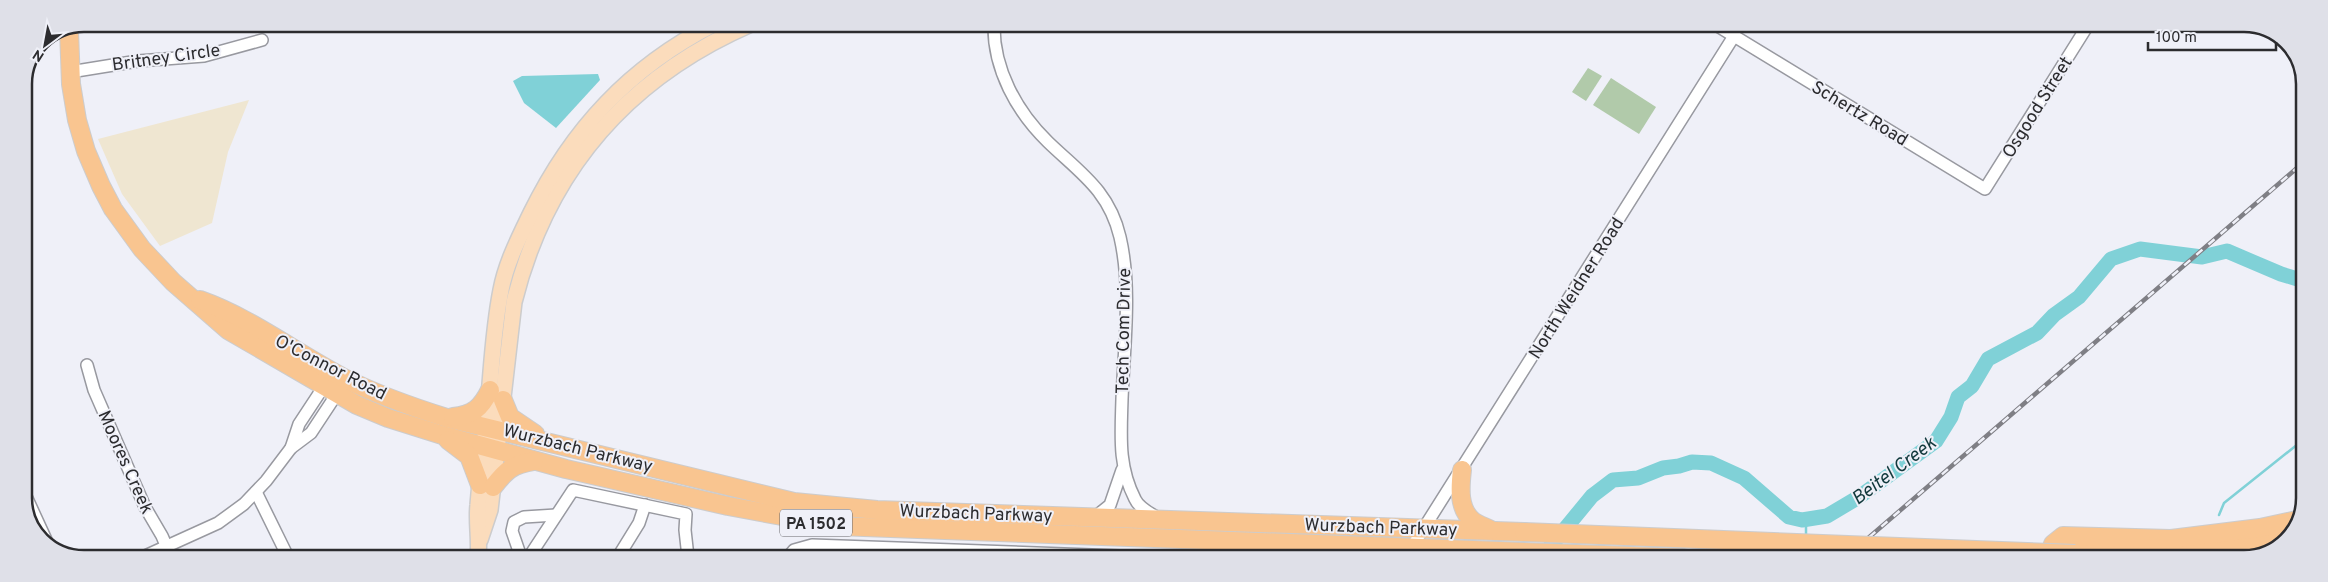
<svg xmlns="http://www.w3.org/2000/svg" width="2328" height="582" font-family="Overpass,sans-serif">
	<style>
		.commercial { fill: #efe6d1 }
		.green { fill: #b1caaa }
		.water { fill: #80d1d7 }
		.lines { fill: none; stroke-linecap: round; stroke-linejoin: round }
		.stream { stroke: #80d1d7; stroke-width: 2.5 }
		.river { stroke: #80d1d7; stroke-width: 15 }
		.minor-casing { stroke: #9899a0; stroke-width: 14 }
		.major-casing { stroke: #cccccd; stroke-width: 18 }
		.highway-casing { stroke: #cccccd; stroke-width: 20 }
		.minor { stroke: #fff; stroke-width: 11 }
		.major { stroke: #fbdcbc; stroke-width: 15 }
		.highway { stroke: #f9c590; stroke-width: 18 }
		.rail-casing { stroke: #7f7f85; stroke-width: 4.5 }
		.rail { stroke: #eff0f8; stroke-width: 2.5; stroke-dasharray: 8; stroke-linecap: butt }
		.highway-bridge-casing { stroke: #cccccd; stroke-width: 20; stroke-linecap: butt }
		.highway-bridge { stroke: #f9c590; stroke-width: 18 }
		.labels { text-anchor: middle; stroke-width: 4; stroke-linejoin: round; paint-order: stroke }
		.shield { fill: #eff0f8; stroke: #66676b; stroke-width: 1 }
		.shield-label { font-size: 16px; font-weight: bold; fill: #2c2c2f }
		.street-label { font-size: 18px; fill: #2c2c2f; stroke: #eff0f8 }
		.water-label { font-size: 19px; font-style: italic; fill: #11393c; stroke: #eff0f8 }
		.rim { fill: none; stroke: #2c2c2f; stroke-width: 2.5 }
	</style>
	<rect width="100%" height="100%" fill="#eff0f8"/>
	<polygon class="commercial" points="249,100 228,152 212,223 160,246 122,194 98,139"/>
	<g class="green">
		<polygon points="1588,68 1602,76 1586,101 1572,92"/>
		<polygon points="1611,78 1656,107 1639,134 1593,105"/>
	</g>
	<polygon class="water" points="598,74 600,80 556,128 524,103 513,81 522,76"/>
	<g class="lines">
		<g class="stream">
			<polyline points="2219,515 2224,503 2303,440"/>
			<polyline points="1806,519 1806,537"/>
			<polyline points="1806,550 1806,558"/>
		</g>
		<polyline class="river" points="1541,558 1592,496 1613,480 1638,478 1663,468 1679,466 1692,462 1711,463 1744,478 1789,517 1802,520 1827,516 1859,497 1936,441 1951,417 1958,397 1972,386 1988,359 2037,333 2054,315 2079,297 2111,259 2140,249 2202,257 2227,251 2281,274 2304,281"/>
		<g class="minor-casing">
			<g id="minor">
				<path d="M994,24C993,69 1017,112 1048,142C1079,172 1109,190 1120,237C1132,289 1124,346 1122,399C1121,436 1118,466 1135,499C1139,508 1150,513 1158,518"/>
				<polyline points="1716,25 1985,189 2088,25"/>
				<polyline points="70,72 138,61 204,56 262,40"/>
				<polyline points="87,365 94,390 145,507 162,536 171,557"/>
				<polyline points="291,448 299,424 328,380"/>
				<polyline points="24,492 47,542"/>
				<polyline points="256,492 288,557"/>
				<polyline points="1095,517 1110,505 1122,470"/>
				<polyline points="143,557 218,523 244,504 266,481 291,448 311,433 340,389"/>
				<polyline points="521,557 512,531 514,522 524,517 556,515"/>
				<polyline points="529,557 573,490 686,514 685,530 688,557"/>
				<polyline points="618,557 639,523 645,505"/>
				<polyline points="788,557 794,550 812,545 1175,558"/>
				<polyline points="1405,558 1734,36"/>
			</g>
		</g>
		<g class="major-casing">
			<g id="major">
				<path d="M480,540L490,510L514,302C547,170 627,78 751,24"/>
				<path d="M478,557C480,540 476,522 478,505C481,468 486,432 489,396C492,361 494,325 501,290C506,263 519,238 531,213C572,129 630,67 714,24"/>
			</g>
		</g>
		<g class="highway-casing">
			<g id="highway">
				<polyline points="69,30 71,84 77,120 86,151 101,186 113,209 142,249 173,282 228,330 357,405 388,418 442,435 566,469 728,506 837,526 1684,558"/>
				<path d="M200,300C251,318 296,353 344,378C377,395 412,407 447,418L794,502L877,510L1524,532"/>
				<polyline points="503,400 510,417 535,434"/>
				<path d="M453,417C473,415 481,408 490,390"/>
				<polyline points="448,440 469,456 480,485"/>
				<path d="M1462,470C1460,487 1458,509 1473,521C1478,525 1486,527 1491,530"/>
				<path d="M493,487C507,469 512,465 534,461"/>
				<path d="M2075,554C2146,554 2214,554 2284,541"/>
				<polyline points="2048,558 2053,544 2063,536 2171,539 2260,528 2297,520"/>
			</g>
		</g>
		<use href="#minor" class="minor"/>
		<use href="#major" class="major"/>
		<use href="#highway" class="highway"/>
		<g class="rail-casing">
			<polyline id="rail" points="1845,558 2304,162"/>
		</g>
		<use href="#rail" class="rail"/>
		<g class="highway-bridge-casing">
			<polyline id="highway-bridge" points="1524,532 2075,554"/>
		</g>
		<use href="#highway-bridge" class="highway-bridge"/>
	</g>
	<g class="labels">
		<rect class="shield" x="780" y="509.5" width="72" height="27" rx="4"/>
		<g class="shield-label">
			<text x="816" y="529">PA 1502</text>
		</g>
		<g class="street-label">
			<text transform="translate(166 57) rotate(-8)" y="6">Britney Circle</text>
			<text transform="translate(2037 107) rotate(-58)" y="6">Osgood Street</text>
			<text transform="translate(1860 113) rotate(31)" y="6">Schertz Road</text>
			<text transform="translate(1576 288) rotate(-58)" y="6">North Weidner Road</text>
			<text transform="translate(1123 331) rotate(-89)" y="6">Tech Com Drive</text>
			<text transform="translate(331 367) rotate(27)" y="6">O'Connor Road</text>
			<text transform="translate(578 448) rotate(14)" y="6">Wurzbach Parkway</text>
			<text transform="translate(126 462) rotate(66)" y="6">Moores Creek</text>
			<text transform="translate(976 513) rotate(2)" y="6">Wurzbach Parkway</text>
			<text transform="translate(1381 527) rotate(2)" y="6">Wurzbach Parkway</text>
		</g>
		<g class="water-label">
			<text transform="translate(1893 470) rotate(-37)" y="7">Beitel Creek</text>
		</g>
	</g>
	<path d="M0 0H2328V582H0ZM84 32H2244A52 52 0 0 1 2296 84V498A52 52 0 0 1 2244 550H84A52 52 0 0 1 32 498V84A52 52 0 0 1 84 32Z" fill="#dfe0e8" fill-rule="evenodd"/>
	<path class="rim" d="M84 32H2244A52 52 0 0 1 2296 84V498A52 52 0 0 1 2244 550H84A52 52 0 0 1 32 498V84A52 52 0 0 1 84 32Z"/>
	<g transform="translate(45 45) rotate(212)" stroke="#eff0f8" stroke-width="4" paint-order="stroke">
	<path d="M0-4L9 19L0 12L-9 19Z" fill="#2c2c2f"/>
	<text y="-8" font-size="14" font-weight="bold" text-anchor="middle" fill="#2c2c2f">N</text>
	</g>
	<path d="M2148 42v8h128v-8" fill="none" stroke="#2c2c2f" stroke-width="2.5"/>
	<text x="2156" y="42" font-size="15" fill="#2c2c2f" stroke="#eff0f8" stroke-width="4" paint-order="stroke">100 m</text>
</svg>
